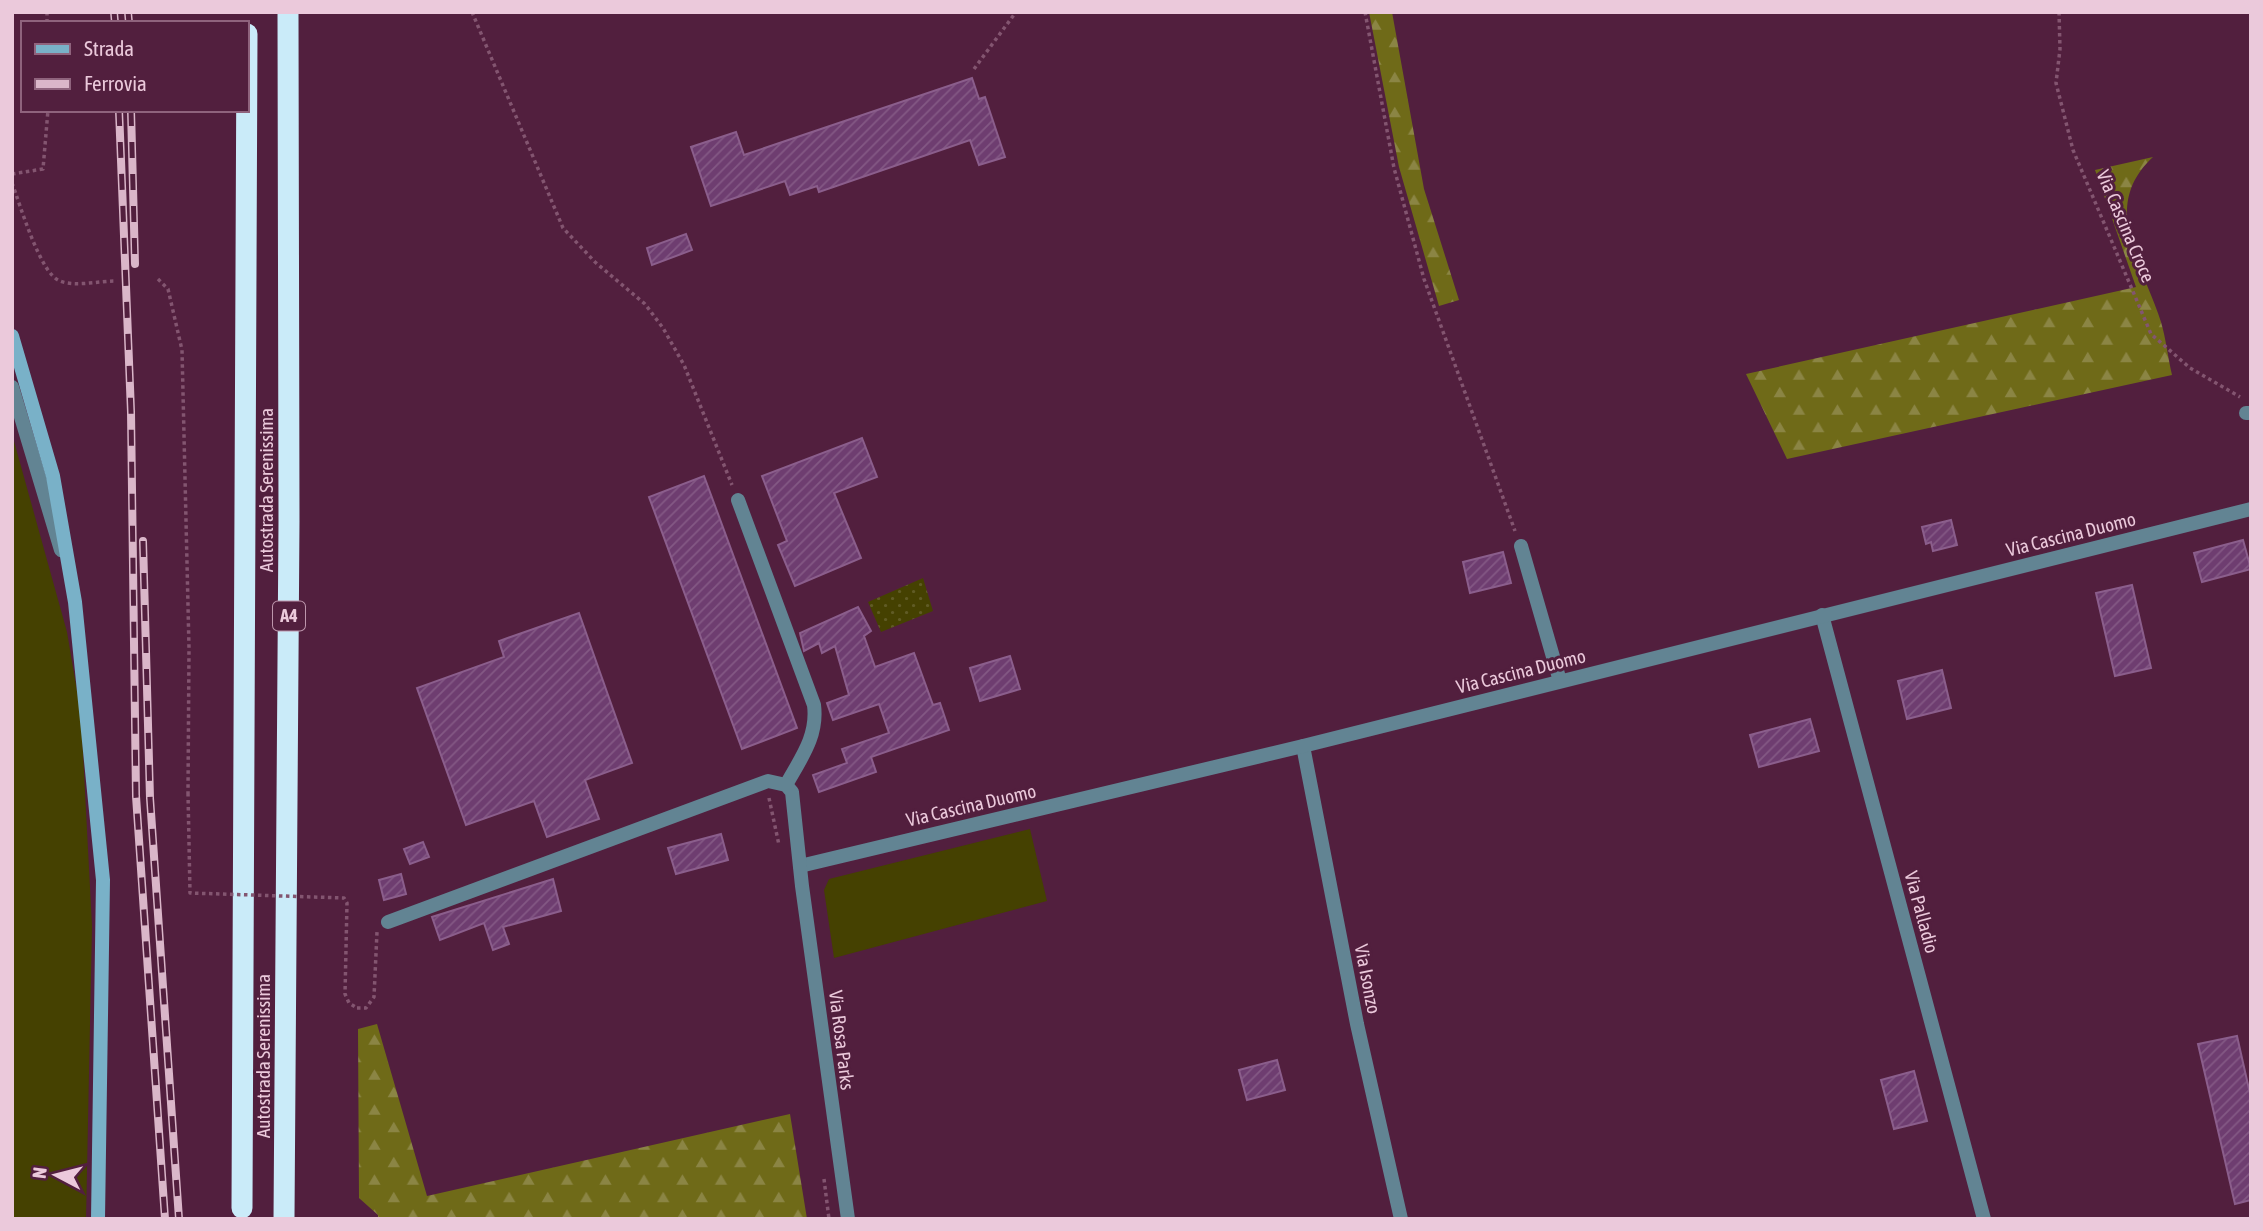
<svg xmlns="http://www.w3.org/2000/svg" width="2263" height="1231" font-family="'Asap Condensed',sans-serif">
	<style>
		.grass { fill: #454101 }
		.forest { fill: url(#forest-firs) }
		.park { fill: url(#park-dots) }
		.building { fill: url(#building-hatch); stroke: #8b5e8c; stroke-width: 2 }
		.lines { fill: none; stroke-linecap: round; stroke-linejoin: round }
		.path { stroke: #835570; stroke-width: 3.5; stroke-dasharray: 3.5 3.5; stroke-linecap: butt }
		.street { stroke: #628493; stroke-width: 14 }
		.secondary { stroke: #79b1c8; stroke-width: 14 }
		.highway { stroke: #caebf9; stroke-width: 21 }
		.rail-casing { stroke: #dab6c9; stroke-width: 8 }
		.rail { stroke: #521f3e; stroke-width: 5; stroke-dasharray: 16; stroke-linecap: butt }
		.path-bridge { stroke: #835570; stroke-width: 3.5; stroke-dasharray: 3.5 3.5; stroke-linecap: butt }
		.labels { text-anchor: middle; stroke-width: 6; stroke-linejoin: round; paint-order: stroke }
		.shield { fill: #521f3e; stroke: #bd96ac; stroke-width: 2 }
		.shield-label { font-size: 18px; font-weight: bold; fill: #ebc9db }
		.street-label { font-size: 19px; fill: #ebc9db; stroke: #521f3e }
	</style>
	<defs>
		<pattern id="forest-firs" width="22" height="20" patternUnits="userSpaceOnUse" patternTransform="scale(1.75)"><rect width="22" height="20" fill="#6f6a18"/><path d="M5 1l3.5 6h-7zM16 11l3.5 6h-7z" fill="#8b8544"/></pattern>
		<pattern id="park-dots" width="8" height="8" patternUnits="userSpaceOnUse" patternTransform="scale(1.75)"><rect width="8" height="8" fill="#454101"/><path d="M2 2h.1M6 6h.1" fill="none" stroke="#605b25" stroke-width="1.8" stroke-linecap="round"/></pattern>
		<pattern id="building-hatch" width="6" height="6" patternUnits="userSpaceOnUse" patternTransform="scale(1.75)"><rect width="6" height="6" fill="#6e3d70"/><path d="M-1 1l2-2M0 6l6-6M5 7l2-2" fill="none" stroke="#835884"/></pattern>
	</defs>
	<rect width="100%" height="100%" fill="#521f3e"/>
	<g class="grass">
		<polygon points="12,434 67,632 81,715 92,926 86,1219 12,1219"/>
		<polygon points="1030,829 1047,901 834,958 824,890 829,879"/>
	</g>
	<g class="forest">
		<polygon points="1369,12 1392,12 1424,189 1459,300 1439,306 1399,167"/>
		<path d="M2153,157C2099,207 2143,265 2161,322C2166,339 2168,358 2172,375L1787,459L1746,374L2136,287L2095,170Z"/>
		<polygon points="377,1024 427,1196 790,1114 807,1219 378,1219 378,1215 359,1198 358,1029"/>
	</g>
	<polygon class="park" points="923,578 933,611 881,632 868,602"/>
	<g class="building">
		<polygon points="972,78 979,99 985,97 1005,157 979,165 970,140 819,192 817,186 790,195 785,181 711,206 691,147 736,132 744,155"/>
		<polygon points="686,234 692,250 652,265 647,248"/>
		<polygon points="862,438 877,477 834,493 861,558 795,586 778,545 787,541 762,476"/>
		<polygon points="704,476 797,728 742,749 649,497"/>
		<polygon points="1951,520 1957,545 1933,551 1931,542 1926,544 1922,527"/>
		<polygon points="2243,540 2251,569 2202,582 2194,553"/>
		<polygon points="1503,552 1511,583 1470,593 1463,562"/>
		<polygon points="2132,585 2151,668 2115,676 2096,593"/>
		<polygon points="858,607 871,631 864,636 875,667 914,653 933,705 940,703 949,730 871,757 876,772 819,792 813,775 847,763 842,749 889,733 879,704 833,720 827,703 849,695 835,646 822,653 819,643 804,651 800,633"/>
		<polygon points="579,613 632,763 585,780 599,819 547,837 534,801 466,825 417,688 504,657 499,641"/>
		<polygon points="1010,656 1020,689 980,701 970,668"/>
		<polygon points="1942,670 1951,708 1907,719 1898,681"/>
		<polygon points="1810,719 1819,751 1759,767 1750,735"/>
		<polygon points="721,834 728,860 676,874 668,848"/>
		<polygon points="423,842 429,857 410,864 404,849"/>
		<polygon points="401,874 406,894 384,900 379,880"/>
		<polygon points="553,879 561,911 503,927 509,944 493,950 484,923 440,940 432,917"/>
		<polygon points="2237,1036 2251,1098 2251,1200 2235,1204 2198,1044"/>
		<polygon points="1277,1060 1285,1090 1247,1100 1239,1070"/>
		<polygon points="1914,1071 1927,1121 1894,1129 1881,1080"/>
	</g>
	<g class="lines">
		<g class="path">
			<polyline points="47,12 47,23"/>
			<polyline points="472,12 563,228 595,262 645,304 663,328 684,365 732,485"/>
			<polyline points="1365,12 1394,168 1424,279 1515,531"/>
			<polyline points="2059,12 2060,49 2056,83 2073,150 2151,334 2190,368 2240,397"/>
			<polyline points="974,69 1016,12"/>
			<polyline points="12,174 43,169 48,110"/>
			<path d="M12,183C20,204 40,274 60,281C75,287 99,281 115,281"/>
			<polyline points="158,279 168,289 182,350 189,648 188,793"/>
			<polyline points="769,798 779,845"/>
			<polyline points="357,1008 366,1008 374,997 377,932"/>
			<polyline points="824,1179 829,1219"/>
		</g>
		<g class="street">
			<polyline points="12,387 61,550"/>
			<polyline points="2246,413 2251,413"/>
			<path d="M738,500L814,705C818,736 801,758 786,785"/>
			<polyline points="1521,546 1560,681"/>
			<polyline points="1822,615 1984,1219"/>
			<polyline points="1303,746 1357,1024 1401,1219"/>
			<polyline points="800,866 1303,746 2251,509"/>
			<polyline points="388,922 768,781 786,785 792,792 802,886 848,1219"/>
		</g>
		<polyline class="secondary" points="12,336 53,476 75,602 103,880 98,1219"/>
		<g class="highway">
			<polyline points="242,1208 247,34"/>
			<polyline points="284,1219 289,521 288,12"/>
		</g>
		<g class="rail-casing">
			<g id="rail">
				<polyline points="114,12 115,23"/>
				<polyline points="128,12 129,23"/>
				<polyline points="119,110 131,412 136,796 165,1219"/>
				<polyline points="131,110 135,264"/>
				<polyline points="143,541 150,798 179,1219"/>
			</g>
		</g>
		<use href="#rail" class="rail"/>
		<polyline class="path-bridge" points="188,793 190,893 344,898 347,903 345,994 349,1003 357,1008"/>
	</g>
	<g class="labels">
		<rect class="shield" x="273" y="601.5" width="32" height="29" rx="5"/>
		<g class="shield-label">
			<text x="289" y="622">A4</text>
		</g>
		<g class="street-label">
			<text transform="translate(2126 226) rotate(67)" y="7">Via Cascina Croce</text>
			<text transform="translate(266 490) rotate(-90)" y="7">Autostrada Serenissima</text>
			<text transform="translate(2071 534) rotate(-14)" y="7">Via Cascina Duomo</text>
			<text transform="translate(1521 671) rotate(-14)" y="7">Via Cascina Duomo</text>
			<text transform="translate(971 805) rotate(-13)" y="7">Via Cascina Duomo</text>
			<text transform="translate(1922 912) rotate(75)" y="7">Via Palladio</text>
			<text transform="translate(1368 979) rotate(79)" y="7">Via Isonzo</text>
			<text transform="translate(842 1040) rotate(83)" y="7">Via Rosa Parks</text>
			<text transform="translate(263 1056) rotate(-90)" y="7">Autostrada Serenissima</text>
		</g>
	</g>
	<rect width="2263" height="1231" fill="none" stroke="#ebc9db" stroke-width="28"/>
	<rect x="21" y="21" width="228" height="91" fill="#521f3e" stroke="#8f637d" stroke-width="2"/>
	<rect x="35" y="44" width="35" height="10" fill="#79b1c8" stroke="#8f637d" stroke-width="2"/>
	<text x="84" y="56" font-size="21" fill="#ebc9db">Strada</text>
	<rect x="35" y="79" width="35" height="10" fill="#dab6c9" stroke="#8f637d" stroke-width="2"/>
	<text x="84" y="91" font-size="21" fill="#ebc9db">Ferrovia</text>
	<g transform="translate(56 1175) rotate(277)" stroke="#521f3e" stroke-width="5" paint-order="stroke">
	<path d="M0-5L12 26L0 18L-12 26Z" fill="#ebc9db"/>
	<text y="-10" font-size="19" font-weight="bold" text-anchor="middle" fill="#ebc9db">N</text>
	</g>
</svg>
